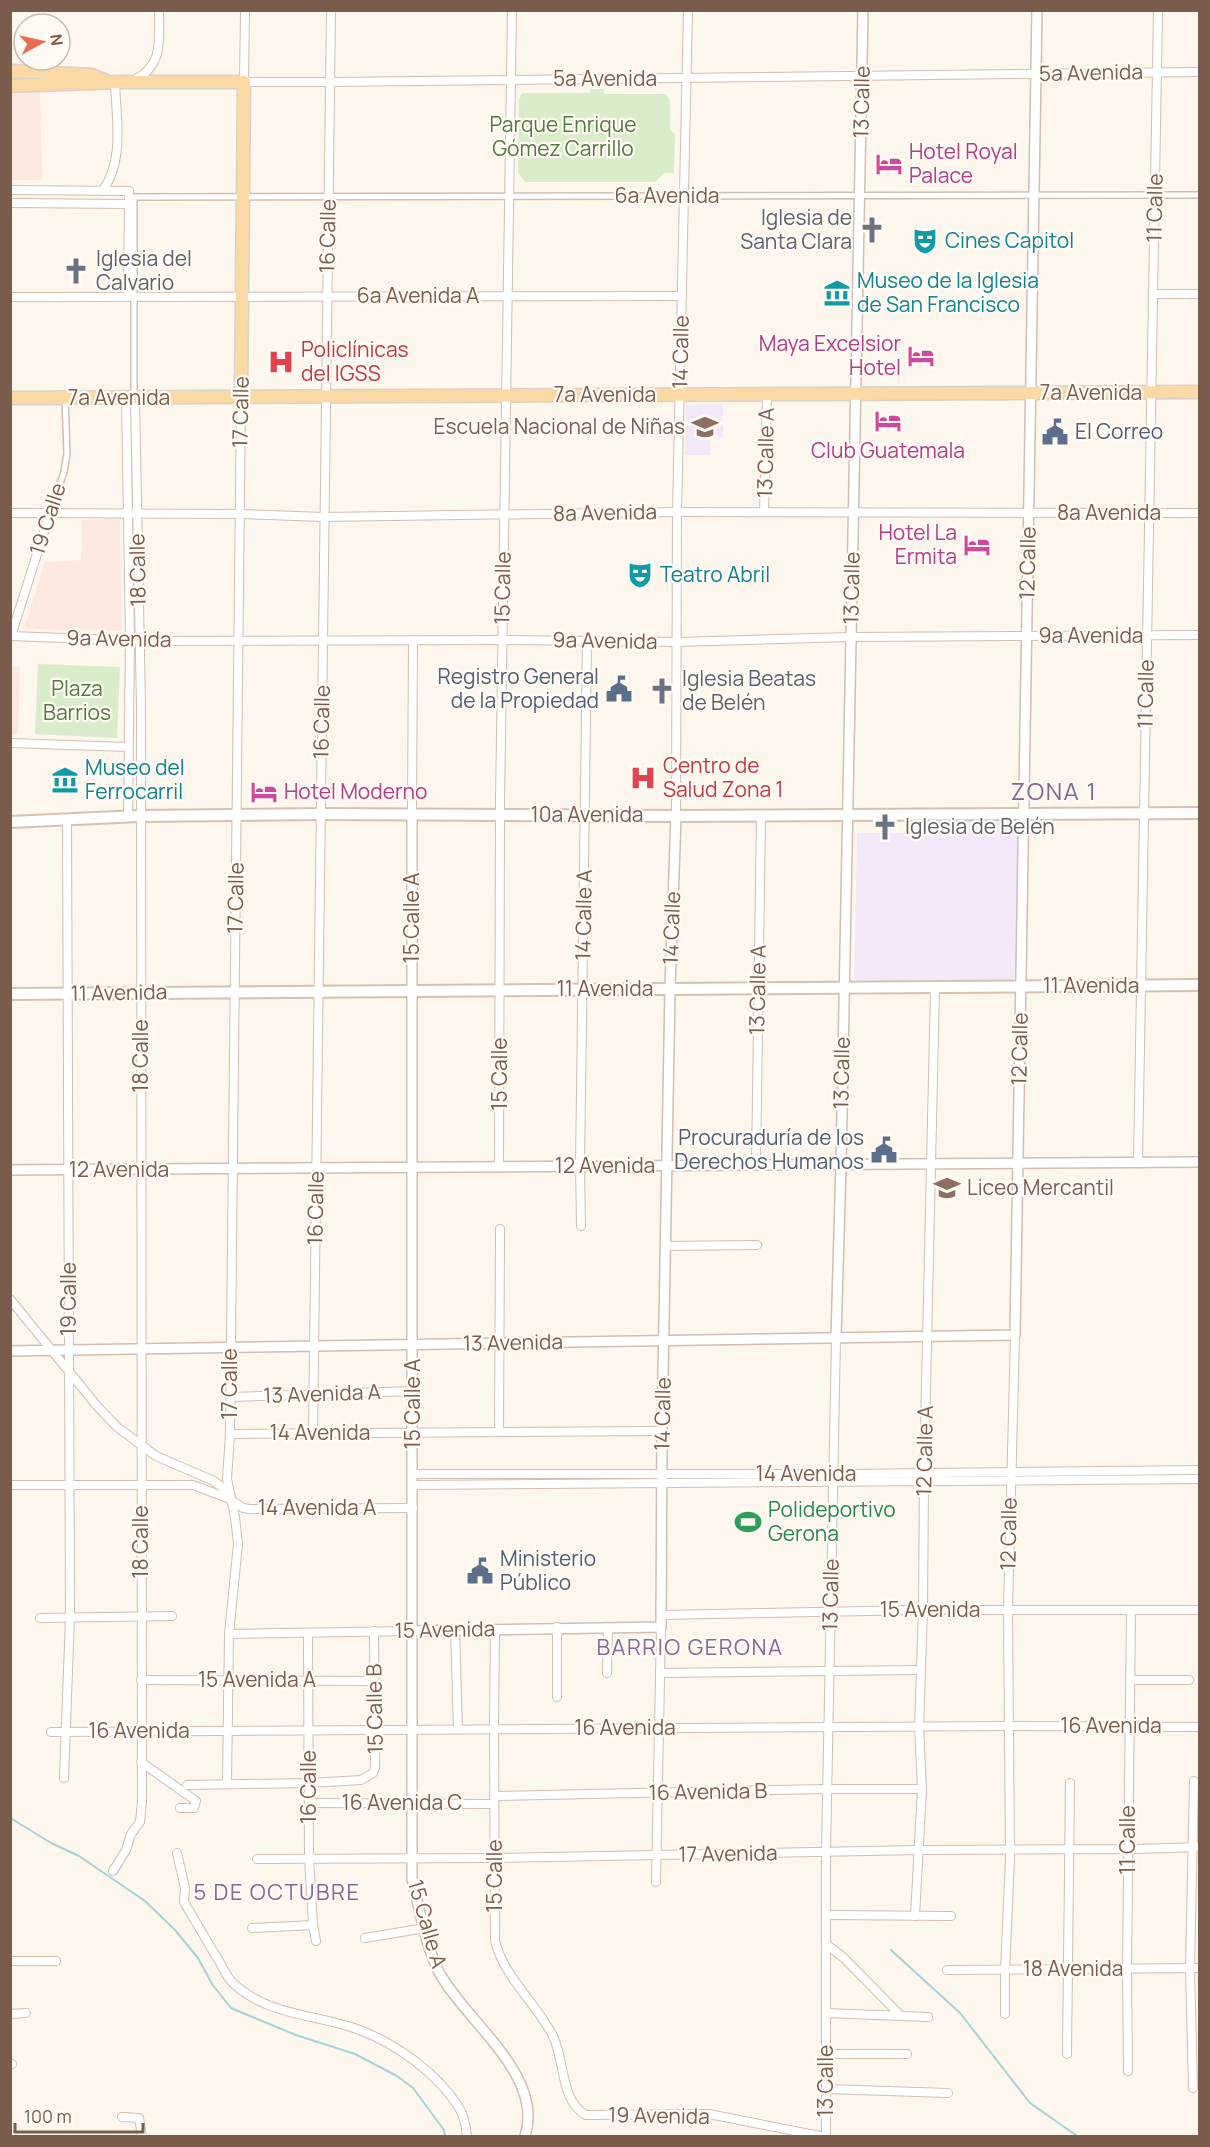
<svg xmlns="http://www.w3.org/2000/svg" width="1210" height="2147" font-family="Manrope,sans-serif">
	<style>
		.commercial { fill: #fde8e0 }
		.education { fill: #f3e8fa }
		.green { fill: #d8ecc9 }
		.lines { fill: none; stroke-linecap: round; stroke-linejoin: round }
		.stream { stroke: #a5d3da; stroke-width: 2 }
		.pedestrian-casing { stroke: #d1beb0; stroke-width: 8 }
		.minor-casing { stroke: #d1beb0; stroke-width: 10 }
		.tertiary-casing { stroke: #d1beb0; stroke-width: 12 }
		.secondary-casing { stroke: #d6c0b0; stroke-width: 14 }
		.primary-casing { stroke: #dad1cd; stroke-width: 15 }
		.pedestrian { stroke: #fff; stroke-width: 5 }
		.minor { stroke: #fff; stroke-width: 8 }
		.tertiary { stroke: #fff; stroke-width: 9 }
		.secondary { stroke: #fff; stroke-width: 10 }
		.primary { stroke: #fbd9a5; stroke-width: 12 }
		.labels { text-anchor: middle; stroke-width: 4.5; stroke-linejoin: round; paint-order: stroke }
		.street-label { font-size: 21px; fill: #7a5c4d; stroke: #fffaf3 }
		.park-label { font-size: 21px; fill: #537a41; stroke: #fffaf3 }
		.hotel-label { font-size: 21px; fill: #b23c85; stroke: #fffaf3; text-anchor: start }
		.worship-label { font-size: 21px; fill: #5b616d; stroke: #fffaf3; text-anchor: start }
		.culture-label { font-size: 21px; fill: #0d838f; stroke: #fffaf3; text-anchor: start }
		.health-label { font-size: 21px; fill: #be3a42; stroke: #fffaf3; text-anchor: start }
		.education-label { font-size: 21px; fill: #785e54; stroke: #fffaf3; text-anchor: end }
		.service-label { font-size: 21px; fill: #4e5e75; stroke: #fffaf3; text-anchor: start }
		.leisure-label { font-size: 21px; fill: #27864d; stroke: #fffaf3; text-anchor: start }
		.neighbourhood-label { font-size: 22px; letter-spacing: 1.5px; fill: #846695; stroke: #fffaf3 }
		.quarter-label { font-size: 24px; letter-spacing: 1.5px; fill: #846695; stroke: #fffaf3 }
	</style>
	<rect width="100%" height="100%" fill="#fdf6ec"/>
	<g class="commercial">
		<polygon points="40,93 42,180 11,180 11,94"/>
		<polygon points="118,519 120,522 122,631 24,629 45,562 81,560 82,520"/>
		<polygon points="11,667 20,667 18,734 11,734"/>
	</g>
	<g class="education">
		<polygon points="723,404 723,437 711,437 710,455 685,455 686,407 689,405"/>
		<polygon points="1012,820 1018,826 1015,976 1012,980 858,982 854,977 857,833 914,833 914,821"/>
	</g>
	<g class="green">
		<polygon points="591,89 604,89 604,94 666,94 670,101 670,130 675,134 674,173 664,173 655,182 525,182 518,173 519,98 523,93 590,93"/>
		<polygon points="38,664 120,667 117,738 35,734"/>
	</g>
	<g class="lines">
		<g class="stream">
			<polyline points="10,1815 12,1819 51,1843 79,1856 145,1901 175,1930 198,1958 212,1984 231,2008 296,2035 355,2054 397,2076 413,2088 444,2130 445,2136"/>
			<polyline points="891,1950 960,2013 1030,2103 1077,2136"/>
		</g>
		<g class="pedestrian-casing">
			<g id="pedestrian">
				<polyline points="134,396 134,197 1200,195"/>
				<polyline points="50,513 64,472 67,453 65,398"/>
			</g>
		</g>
		<g class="minor-casing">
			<g id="minor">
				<polyline points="245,10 244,82 330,82 1200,72"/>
				<path d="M134,80C164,66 159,39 159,10"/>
				<polyline points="10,190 129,191 128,297"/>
				<path d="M102,191C125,162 116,117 115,82"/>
				<polyline points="10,203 129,204"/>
				<polyline points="1154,294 1200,294"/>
				<polyline points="10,297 682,296"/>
				<polyline points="126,398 130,640 128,816"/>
				<polyline points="764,512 767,395"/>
				<polyline points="10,513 240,514 324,517 677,512 1200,513"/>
				<polyline points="10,636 147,641 502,640 677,642 851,637 1200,635"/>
				<polyline points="11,636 50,513"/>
				<polyline points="10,743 128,747"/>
				<polyline points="412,813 413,640"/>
				<polyline points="676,816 677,512 688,10"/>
				<polyline points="1138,1162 1158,10"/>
				<polyline points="756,1165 761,815"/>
				<polyline points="499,1166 500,802 512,10"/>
				<polyline points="581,1226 580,1166 587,641"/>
				<polyline points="666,1246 757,1245"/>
				<polyline points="10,1299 97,1406 117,1427 156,1456 214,1481 223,1488 229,1498"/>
				<polyline points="230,1397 413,1391"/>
				<polyline points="499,1432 500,1229"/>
				<polyline points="313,1433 331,10"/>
				<polyline points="230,1434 662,1431"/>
				<polyline points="413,1474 844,1474 1200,1470"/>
				<polyline points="10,1485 193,1485 230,1499 243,1508 250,1509 413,1508"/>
				<polyline points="413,1485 1200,1479"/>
				<polyline points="661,1615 923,1610 1200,1610"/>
				<polyline points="40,1618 172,1616"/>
				<polyline points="557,1627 557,1697"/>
				<path d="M495,1629L494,1729L495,1940C502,1975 537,2004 553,2036C565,2060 560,2101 586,2115L709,2114L820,2136"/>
				<polyline points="455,1630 458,1729"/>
				<polyline points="308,1633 309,1858 313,1925 316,1941"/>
				<polyline points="229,1634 412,1631"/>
				<polyline points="607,1673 608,1628"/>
				<polyline points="660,1673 920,1670"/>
				<polyline points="141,1680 374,1681"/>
				<polyline points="1130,1680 1189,1680"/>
				<polyline points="51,1732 1009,1726 1200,1727"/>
				<polyline points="141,1762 196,1801 194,1808 180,1808"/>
				<polyline points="64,1778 70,1617 67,819"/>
				<polyline points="227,1783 229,1634 238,1544 235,1517 227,1479 230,1434 241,397"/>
				<polyline points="187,1785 309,1783 361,1780 373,1773 375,1768 374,1631"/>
				<polyline points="494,1796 827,1789 922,1789"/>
				<polyline points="309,1803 494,1804"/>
				<path d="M177,1853L185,1888L184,1902C195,1921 207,1941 219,1961C223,1968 227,1978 234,1984C269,2016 315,2014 357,2029C395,2043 436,2072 458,2106C464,2115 466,2126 467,2136"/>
				<polyline points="257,1859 495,1858 920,1850 1136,1849 1200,1847"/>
				<polyline points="113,1871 126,1850 131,1834 140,1822 142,1802 141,705 135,398"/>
				<polyline points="656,1882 661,1627"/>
				<polyline points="826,1915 951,1916"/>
				<polyline points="915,1916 922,1789 919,1727 923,1610 924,1476 935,987"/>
				<polyline points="252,1928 313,1925"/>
				<polyline points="365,1938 425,1928"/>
				<polyline points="826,1944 844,1958 900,2015"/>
				<polyline points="10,1961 56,1961"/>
				<polyline points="947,1970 1200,1968"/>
				<polyline points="826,2013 928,2017"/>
				<polyline points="10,2014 26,2013"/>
				<polyline points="1005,2014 1005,1970 1010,1859 1008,1610 1015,1335"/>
				<polyline points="826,2054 907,2054"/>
				<polyline points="1067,2054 1070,1783"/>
				<polyline points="10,2064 12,2064"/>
				<polyline points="1128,2071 1127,1969 1131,1610"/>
				<polyline points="1193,2088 1190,1968 1194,1781"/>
				<polyline points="826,2089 948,2093"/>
				<polyline points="122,2117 139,2118 142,2136"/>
				<polyline points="826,2136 826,1851 836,1338"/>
			</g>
		</g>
		<g class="tertiary-casing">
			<g id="tertiary">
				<path d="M412,813V1879C419,1907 426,1947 439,1972C465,2021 545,2075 525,2136"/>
				<polyline points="10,1170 1200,1162"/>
				<polyline points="836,1338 841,1164 863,10"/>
				<polyline points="10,1351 1015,1335 1037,10"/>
				<polyline points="412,1631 661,1627 662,1431 670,989 676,816"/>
			</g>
		</g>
		<g class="secondary-casing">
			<g id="secondary">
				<polyline points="10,822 140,816 321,814 676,816 1200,813"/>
				<polyline points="10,994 1200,985"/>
			</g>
		</g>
		<g class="primary-casing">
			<g id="primary">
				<polyline points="10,71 92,75 106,81"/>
				<polyline points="10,86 122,82 244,82 241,397"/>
				<polyline points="10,398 1200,392"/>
			</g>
		</g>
		<use href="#pedestrian" class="pedestrian"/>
		<use href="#minor" class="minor"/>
		<use href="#tertiary" class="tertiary"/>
		<use href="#secondary" class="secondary"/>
		<use href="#primary" class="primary"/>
	</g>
	<defs>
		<g id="hotel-bare" transform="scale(2.07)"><path d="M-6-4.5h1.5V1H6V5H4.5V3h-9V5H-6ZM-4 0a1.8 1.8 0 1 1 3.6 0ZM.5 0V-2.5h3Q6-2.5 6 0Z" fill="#d1479c" stroke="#fffaf3" stroke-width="2.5" paint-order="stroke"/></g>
		<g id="church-bare" transform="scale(2.07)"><path d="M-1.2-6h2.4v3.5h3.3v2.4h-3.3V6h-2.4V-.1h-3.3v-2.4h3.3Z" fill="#6b7280" stroke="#fffaf3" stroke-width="2.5" paint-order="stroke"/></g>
		<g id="theatre-bare" transform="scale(2.07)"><path d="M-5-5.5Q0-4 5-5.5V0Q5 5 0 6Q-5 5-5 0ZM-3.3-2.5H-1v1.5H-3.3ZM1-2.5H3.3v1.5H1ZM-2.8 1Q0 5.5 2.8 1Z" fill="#0f9aa8" stroke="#fffaf3" stroke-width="2.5" paint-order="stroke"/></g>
		<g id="museum-bare" transform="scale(2.07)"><path d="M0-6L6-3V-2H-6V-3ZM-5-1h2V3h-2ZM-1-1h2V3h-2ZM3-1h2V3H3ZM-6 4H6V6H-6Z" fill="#0f9aa8" stroke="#fffaf3" stroke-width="2.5" paint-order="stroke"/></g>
		<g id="hospital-bare" transform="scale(2.07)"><path d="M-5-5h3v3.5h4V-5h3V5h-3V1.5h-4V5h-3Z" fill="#e0444e" stroke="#fffaf3" stroke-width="2.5" paint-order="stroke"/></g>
		<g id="school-bare" transform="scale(2.07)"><path d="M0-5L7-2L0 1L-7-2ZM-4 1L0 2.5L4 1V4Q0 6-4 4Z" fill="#8d6e63" stroke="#fffaf3" stroke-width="2.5" paint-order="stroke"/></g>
		<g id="civic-bare" transform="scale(2.07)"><path d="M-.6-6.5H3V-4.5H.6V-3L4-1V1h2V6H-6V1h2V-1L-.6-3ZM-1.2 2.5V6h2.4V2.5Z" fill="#5c6f8a" stroke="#fffaf3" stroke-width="2.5" paint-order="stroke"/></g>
		<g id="university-bare" transform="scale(2.07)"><path d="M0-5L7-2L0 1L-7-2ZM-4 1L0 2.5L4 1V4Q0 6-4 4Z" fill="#8d6e63" stroke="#fffaf3" stroke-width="2.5" paint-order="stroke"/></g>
		<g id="stadium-bare" transform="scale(2.07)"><path d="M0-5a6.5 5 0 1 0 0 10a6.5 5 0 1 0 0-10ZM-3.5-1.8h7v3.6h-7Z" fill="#2e9e5b" stroke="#fffaf3" stroke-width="2.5" paint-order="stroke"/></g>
	</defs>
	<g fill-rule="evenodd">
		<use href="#hotel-bare" x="889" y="164"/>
		<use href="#church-bare" x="872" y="230"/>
		<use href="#theatre-bare" x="925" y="241"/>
		<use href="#church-bare" x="76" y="271"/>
		<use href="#museum-bare" x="837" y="293"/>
		<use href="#hotel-bare" x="921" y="356"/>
		<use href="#hospital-bare" x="281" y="362"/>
		<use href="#hotel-bare" x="888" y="421"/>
		<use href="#school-bare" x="705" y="427"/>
		<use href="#civic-bare" x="1055" y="432"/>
		<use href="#hotel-bare" x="977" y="545"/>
		<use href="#theatre-bare" x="640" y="575"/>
		<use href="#civic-bare" x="619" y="689"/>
		<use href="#church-bare" x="662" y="691"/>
		<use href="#hospital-bare" x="643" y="778"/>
		<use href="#museum-bare" x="65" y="780"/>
		<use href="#hotel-bare" x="264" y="792"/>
		<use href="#church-bare" x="885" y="827"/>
		<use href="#civic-bare" x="884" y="1150"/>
		<use href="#university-bare" x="947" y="1188"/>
		<use href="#stadium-bare" x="748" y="1522"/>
		<use href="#civic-bare" x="480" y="1571"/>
	</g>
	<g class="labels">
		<g class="street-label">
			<text transform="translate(1091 73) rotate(-1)" y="7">5a Avenida</text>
			<text x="605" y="86">5a Avenida</text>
			<text transform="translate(862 102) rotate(-89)" y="7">13 Calle</text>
			<text x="667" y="203">6a Avenida</text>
			<text transform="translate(1155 208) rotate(-89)" y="7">11 Calle</text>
			<text transform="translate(328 236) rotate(-89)" y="7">16 Calle</text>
			<text x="418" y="303">6a Avenida A</text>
			<text transform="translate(681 352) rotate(-89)" y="7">14 Calle</text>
			<text x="1091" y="400">7a Avenida</text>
			<text x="605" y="402">7a Avenida</text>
			<text x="119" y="405">7a Avenida</text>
			<text transform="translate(241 412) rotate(-89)" y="7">17 Calle</text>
			<text transform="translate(766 453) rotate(-89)" y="7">13 Calle A</text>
			<text transform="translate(605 513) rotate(-1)" y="7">8a Avenida</text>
			<text x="1109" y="520">8a Avenida</text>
			<text transform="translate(48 519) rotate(-72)" y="7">19 Calle</text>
			<text transform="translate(1028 563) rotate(-89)" y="7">12 Calle</text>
			<text transform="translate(138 570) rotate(-91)" y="7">18 Calle</text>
			<text transform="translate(503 588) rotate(-89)" y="7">15 Calle</text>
			<text transform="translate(852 588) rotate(-89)" y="7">13 Calle</text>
			<text x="1091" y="643">9a Avenida</text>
			<text transform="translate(119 639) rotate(1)" y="7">9a Avenida</text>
			<text transform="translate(605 641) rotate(1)" y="7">9a Avenida</text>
			<text transform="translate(1146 694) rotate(-89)" y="7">11 Calle</text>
			<text transform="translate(322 722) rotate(-89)" y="7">16 Calle</text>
			<text x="587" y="822">10a Avenida</text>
			<text transform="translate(236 898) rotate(-89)" y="7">17 Calle</text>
			<text transform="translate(584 915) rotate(-89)" y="7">14 Calle A</text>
			<text transform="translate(412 918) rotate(-90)" y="7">15 Calle A</text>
			<text transform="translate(672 928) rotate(-88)" y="7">14 Calle</text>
			<text x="1091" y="993">11 Avenida</text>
			<text x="605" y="996">11 Avenida</text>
			<text transform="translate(758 990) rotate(-89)" y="7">13 Calle A</text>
			<text transform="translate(119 993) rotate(-1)" y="7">11 Avenida</text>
			<text transform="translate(1020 1049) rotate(-89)" y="7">12 Calle</text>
			<text transform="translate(141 1056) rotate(-90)" y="7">18 Calle</text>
			<text transform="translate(842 1073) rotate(-89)" y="7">13 Calle</text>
			<text transform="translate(500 1074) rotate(-90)" y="7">15 Calle</text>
			<text x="605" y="1173">12 Avenida</text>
			<text x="119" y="1177">12 Avenida</text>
			<text transform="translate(316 1208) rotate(-89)" y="7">16 Calle</text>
			<text transform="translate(69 1299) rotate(-90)" y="7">19 Calle</text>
			<text transform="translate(513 1343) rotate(-1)" y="7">13 Avenida</text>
			<text transform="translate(230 1384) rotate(-90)" y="7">17 Calle</text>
			<text transform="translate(322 1394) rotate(-2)" y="7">13 Avenida A</text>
			<text transform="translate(413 1404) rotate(-90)" y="7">15 Calle A</text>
			<text transform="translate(663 1414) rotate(-89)" y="7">14 Calle</text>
			<text x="320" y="1440">14 Avenida</text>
			<text transform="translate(925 1451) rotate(-89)" y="7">12 Calle A</text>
			<text x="806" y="1481">14 Avenida</text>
			<text x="317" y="1515">14 Avenida A</text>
			<text transform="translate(1009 1534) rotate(-89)" y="7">12 Calle</text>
			<text transform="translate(141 1542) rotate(-90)" y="7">18 Calle</text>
			<text transform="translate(831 1595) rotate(-89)" y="7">13 Calle</text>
			<text x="930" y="1617">15 Avenida</text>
			<text transform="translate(445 1630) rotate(-1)" y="7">15 Avenida</text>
			<text x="257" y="1687">15 Avenida A</text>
			<text transform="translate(375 1709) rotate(-91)" y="7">15 Calle B</text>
			<text x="1111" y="1733">16 Avenida</text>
			<text x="625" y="1735">16 Avenida</text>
			<text x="139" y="1738">16 Avenida</text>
			<text transform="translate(309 1787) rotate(-90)" y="7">16 Calle</text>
			<text transform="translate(708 1792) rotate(-1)" y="7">16 Avenida B</text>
			<text x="402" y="1810">16 Avenida C</text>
			<text transform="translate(1128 1840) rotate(-90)" y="7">11 Calle</text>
			<text transform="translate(728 1854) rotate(-1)" y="7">17 Avenida</text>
			<text transform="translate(495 1876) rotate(-90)" y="7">15 Calle</text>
			<text transform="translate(427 1924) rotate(74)" y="7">15 Calle A</text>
			<text x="1073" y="1976">18 Avenida</text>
			<text transform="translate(826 2081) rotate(-90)" y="7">13 Calle</text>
			<text transform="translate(659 2116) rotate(1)" y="7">19 Avenida</text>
		</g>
		<g class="park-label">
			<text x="563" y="132">Parque Enrique<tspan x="563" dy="24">Gómez Carrillo</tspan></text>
			<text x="77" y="696">Plaza<tspan x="77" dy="24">Barrios</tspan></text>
		</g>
		<g class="hotel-label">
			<text x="909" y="159">Hotel Royal<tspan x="909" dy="24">Palace</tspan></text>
			<text x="901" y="351" text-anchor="end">Maya Excelsior<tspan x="901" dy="24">Hotel</tspan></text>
			<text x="888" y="458" text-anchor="middle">Club Guatemala</text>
			<text x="957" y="540" text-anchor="end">Hotel La<tspan x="957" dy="24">Ermita</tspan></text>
			<text x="284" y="799">Hotel Moderno</text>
		</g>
		<g class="worship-label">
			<text x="852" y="225" text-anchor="end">Iglesia de<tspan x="852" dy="24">Santa Clara</tspan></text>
			<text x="96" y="266">Iglesia del<tspan x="96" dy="24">Calvario</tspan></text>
			<text x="682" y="686">Iglesia Beatas<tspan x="682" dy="24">de Belén</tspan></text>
			<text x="905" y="834">Iglesia de Belén</text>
		</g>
		<g class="culture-label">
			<text x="945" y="248">Cines Capitol</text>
			<text x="857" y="288">Museo de la Iglesia<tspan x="857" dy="24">de San Francisco</tspan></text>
			<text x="660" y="582">Teatro Abril</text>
			<text x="85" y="775">Museo del<tspan x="85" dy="24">Ferrocarril</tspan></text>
		</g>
		<g class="health-label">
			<text x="301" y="357">Policlínicas<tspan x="301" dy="24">del IGSS</tspan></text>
			<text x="663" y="773">Centro de<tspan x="663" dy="24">Salud Zona 1</tspan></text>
		</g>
		<g class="education-label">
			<text x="685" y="434">Escuela Nacional de Niñas</text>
			<text x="967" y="1195" text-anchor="start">Liceo Mercantil</text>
		</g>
		<g class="service-label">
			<text x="1075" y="439">El Correo</text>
			<text x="599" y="684" text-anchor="end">Registro General<tspan x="599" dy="24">de la Propiedad</tspan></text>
			<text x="864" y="1145" text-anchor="end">Procuraduría de los<tspan x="864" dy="24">Derechos Humanos</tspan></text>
			<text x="500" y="1566">Ministerio<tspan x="500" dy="24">Público</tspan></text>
		</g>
		<g class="leisure-label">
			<text x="768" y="1517">Polideportivo<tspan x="768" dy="24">Gerona</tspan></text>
		</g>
		<g class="neighbourhood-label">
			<text x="690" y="1655">BARRIO GERONA</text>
			<text x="277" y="1900">5 DE OCTUBRE</text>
		</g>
		<g class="quarter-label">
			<text x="1054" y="800">ZONA 1</text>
		</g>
	</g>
	<rect width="1210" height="2147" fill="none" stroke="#7a5c4d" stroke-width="24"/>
	<g transform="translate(42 42) rotate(82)"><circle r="28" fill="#fffaf3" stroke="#cabbb1" stroke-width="1.5"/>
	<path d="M0-4.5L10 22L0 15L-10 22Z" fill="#e76f51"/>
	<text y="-9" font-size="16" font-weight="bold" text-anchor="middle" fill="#7a5c4d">N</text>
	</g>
	<path d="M15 2123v9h128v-9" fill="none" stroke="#7a5c4d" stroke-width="3"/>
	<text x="24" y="2123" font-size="18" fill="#7a5c4d" stroke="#fffaf3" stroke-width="4.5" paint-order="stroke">100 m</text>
</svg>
